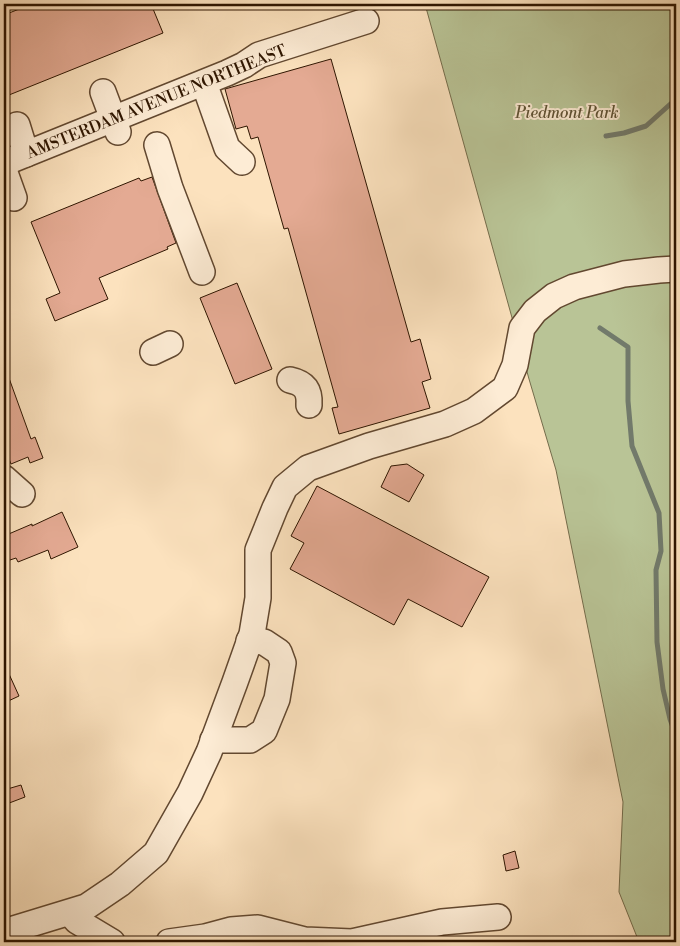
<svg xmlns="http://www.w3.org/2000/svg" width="680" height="946" font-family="'Libre Bodoni',serif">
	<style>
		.green { fill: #b9c496; stroke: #746c4b }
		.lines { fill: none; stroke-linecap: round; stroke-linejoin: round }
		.stream { stroke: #727a6b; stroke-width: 5 }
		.building { fill: #e4aa93; stroke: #2e1500 }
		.minor-casing { stroke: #624830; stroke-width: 28 }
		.minor { stroke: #fdecd5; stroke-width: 25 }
		.labels { text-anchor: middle; stroke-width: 4; stroke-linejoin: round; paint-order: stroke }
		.street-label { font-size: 16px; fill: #2e1500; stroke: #fdecd5 }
		.park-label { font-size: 16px; font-style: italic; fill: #5f5234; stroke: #fdecd5 }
	</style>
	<rect width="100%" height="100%" fill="#fce2be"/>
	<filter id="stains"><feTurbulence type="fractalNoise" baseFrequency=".004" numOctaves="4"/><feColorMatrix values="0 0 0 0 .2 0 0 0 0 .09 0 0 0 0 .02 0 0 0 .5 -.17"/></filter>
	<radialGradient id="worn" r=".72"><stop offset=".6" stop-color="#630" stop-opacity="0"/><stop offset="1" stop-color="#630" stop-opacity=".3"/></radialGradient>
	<polygon class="green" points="425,4 676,4 676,942 639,942 619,892 623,802 556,470 529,379"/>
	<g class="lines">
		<g class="stream">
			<polyline points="606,136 624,133 646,126 676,99"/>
			<polyline points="600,328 628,347 628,401 632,446 659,513 661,551 656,570 657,642 663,689 670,719 676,735"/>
		</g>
	</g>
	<g class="building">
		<polygon points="32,4 151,4 163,33 4,97 4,15"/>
		<polygon points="331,59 411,342 420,339 431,379 422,382 430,408 339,434 332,408 338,407 288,228 284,229 258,137 251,139 247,126 236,129 225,89"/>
		<polygon points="152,177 176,243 167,247 168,249 99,278 108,299 55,321 46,299 60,293 31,222 139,178 141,181"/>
		<polygon points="237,283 272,369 235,384 200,298"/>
		<polygon points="5,367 31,439 35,437 43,458 30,463 28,457 11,464 4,446 4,368"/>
		<polygon points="407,464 424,475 409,502 381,487 391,466"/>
		<polygon points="317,486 489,577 462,627 408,599 394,625 290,569 304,543 291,536"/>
		<polygon points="62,512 78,547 51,559 48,550 18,562 16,558 4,562 4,536 32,524 32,526"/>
		<polygon points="4,663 19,696 4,703"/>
		<polygon points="21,785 25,797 4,805 4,790"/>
		<polygon points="515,851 519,868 506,871 503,855"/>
	</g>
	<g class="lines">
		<g class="minor-casing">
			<g id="minor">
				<polyline points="204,83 227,148 242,162"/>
				<polyline points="103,92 118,132"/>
				<polyline points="17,125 26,154"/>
				<polyline points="157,145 170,188 202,272"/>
				<polyline points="4,163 227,73 244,65 259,55 366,21"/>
				<polyline points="4,170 14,198"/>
				<polyline points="153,352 170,344"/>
				<path d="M290,380C304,383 310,390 309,405"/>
				<polyline points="4,478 22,494"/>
				<polyline points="213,740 250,740 264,731 277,699 283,663 279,652 264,642 249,641"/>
				<polyline points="70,913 77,921 112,942"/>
				<polyline points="4,932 86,907 120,884 156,853 190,793 209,752 235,682 252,634 258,598 258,550 275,508 285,487 308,468 369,446 445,424 474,411 505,388 515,365 522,328 535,311 554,296 574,287 624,274 659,270 676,269"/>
				<polyline points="169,942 205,937 231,930 258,928 305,940 352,942 442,922 498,917"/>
			</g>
		</g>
		<use href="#minor" class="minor"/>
	</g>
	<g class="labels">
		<g class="street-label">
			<text transform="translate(156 101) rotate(-22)" y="6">AMSTERDAM AVENUE NORTHEAST</text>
		</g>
		<g class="park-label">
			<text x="567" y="118">Piedmont Park</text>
		</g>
	</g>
	<rect width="680" height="946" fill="none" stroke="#fce2be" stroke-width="20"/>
	<rect x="5" y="5" width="670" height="936" fill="none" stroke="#2e1500" stroke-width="2.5"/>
	<rect x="10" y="10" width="660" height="926" fill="none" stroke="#2e1500"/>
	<rect width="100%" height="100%" filter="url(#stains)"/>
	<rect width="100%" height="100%" fill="url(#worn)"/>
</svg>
